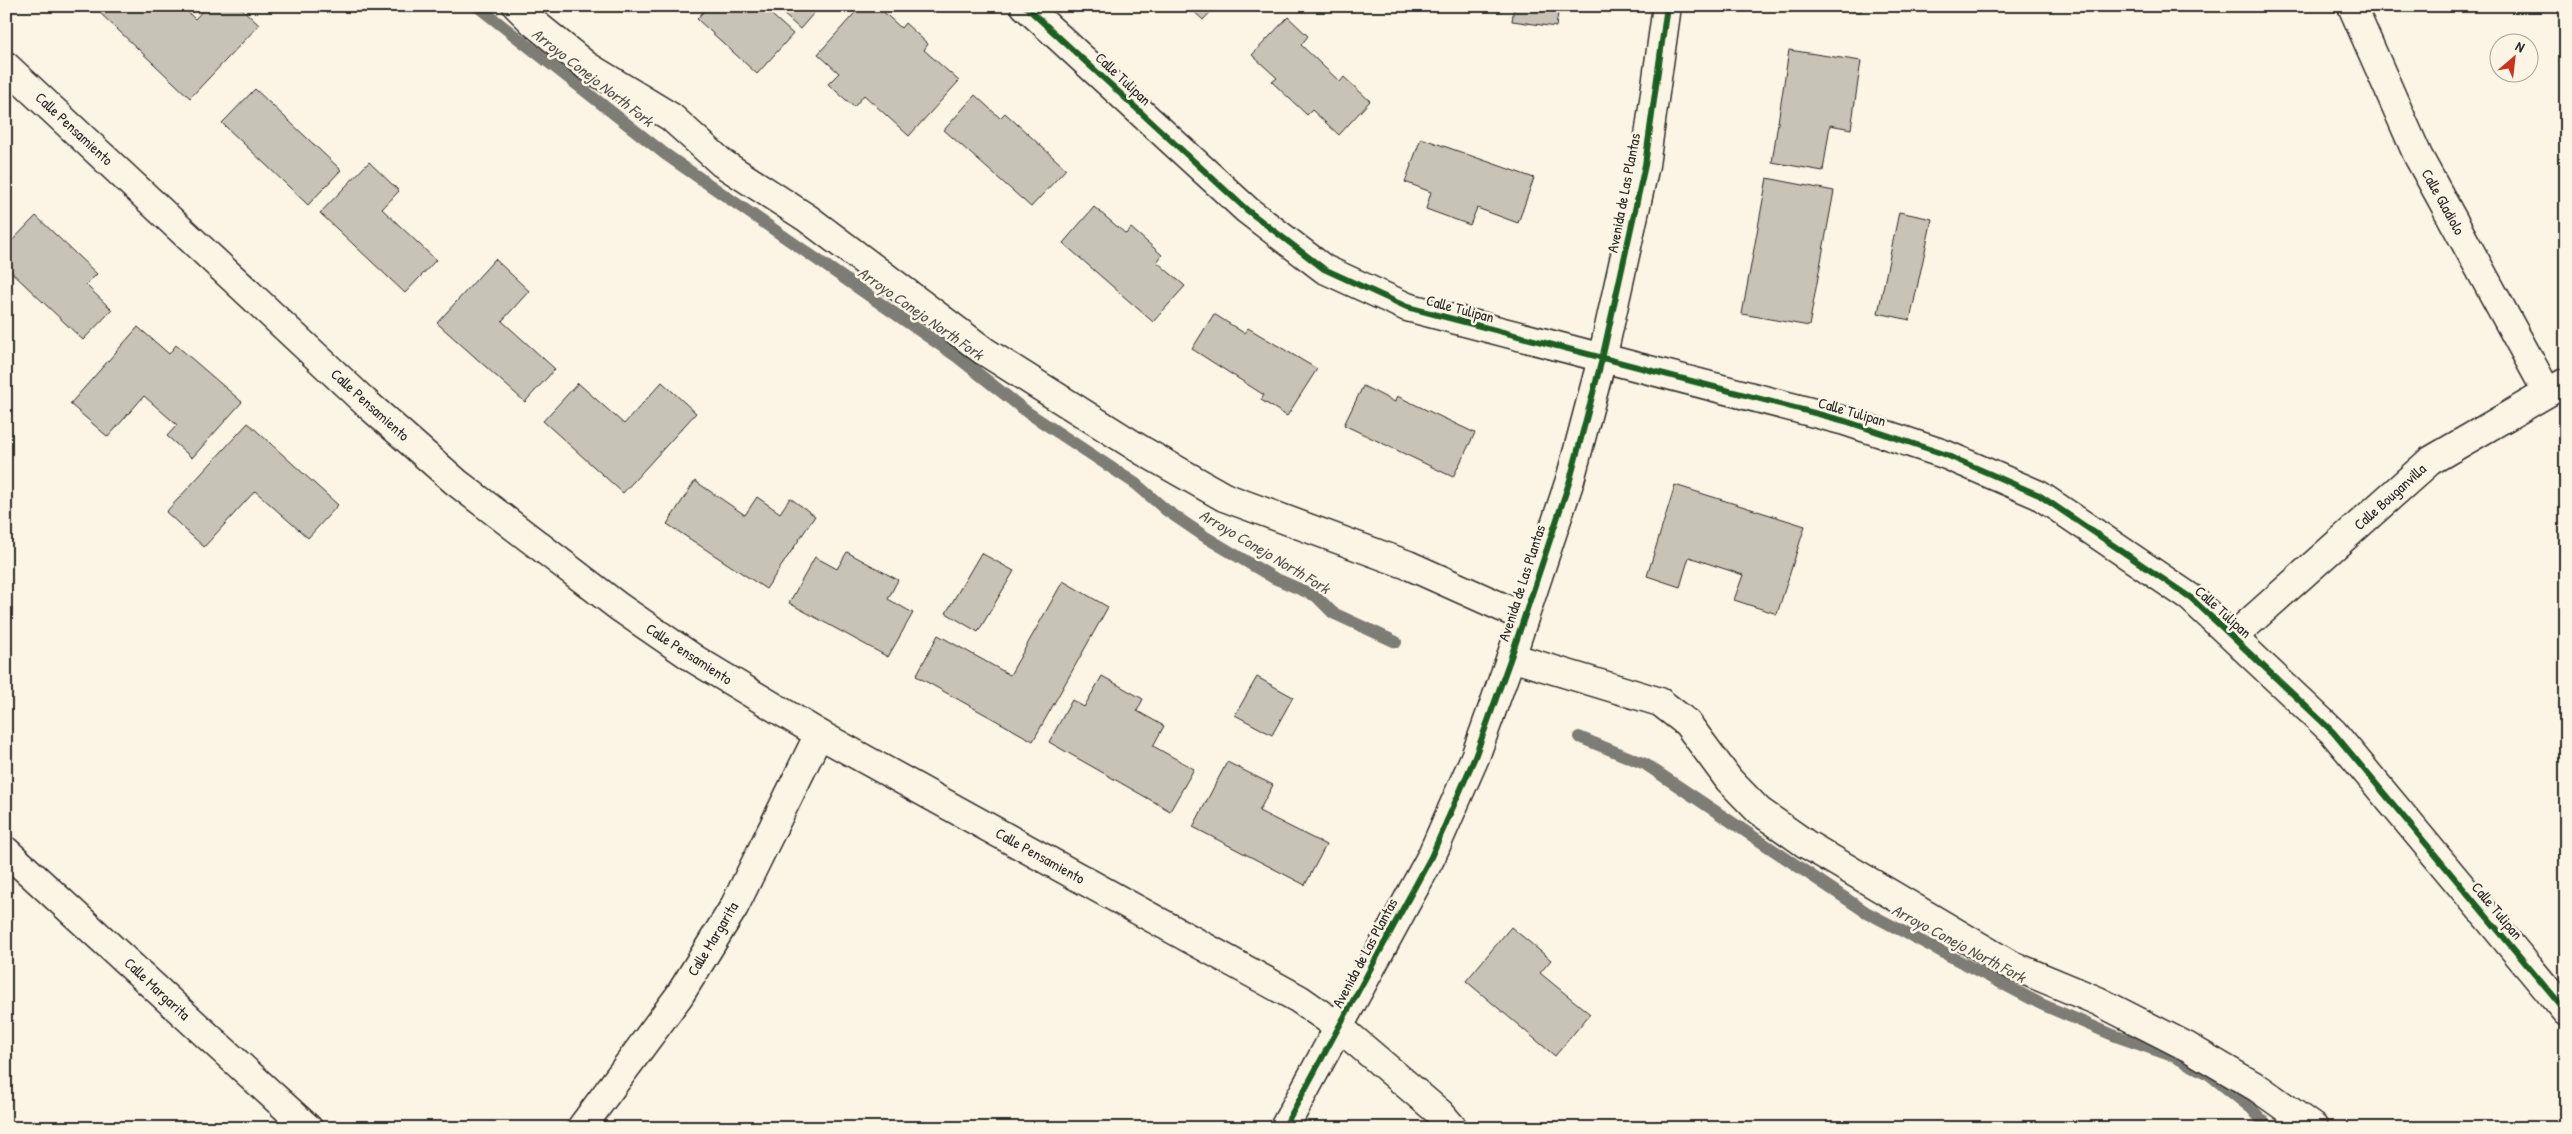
<svg xmlns="http://www.w3.org/2000/svg" width="2572" height="1134" font-family="'Patrick Hand',sans-serif">
	<style>
		.lines { fill: none; stroke-linecap: round; stroke-linejoin: round }
		.stream { stroke: #7d7b74; stroke-width: 12 }
		.building { fill: #c8c3b7; stroke: #2b2b2b }
		.minor-casing { stroke: #2b2b2b; stroke-width: 31 }
		.minor { stroke: #fcf5e5; stroke-width: 28 }
		.cycleway-casing { stroke: #fcf5e5; stroke-width: 9 }
		.cycleway { stroke: #1b5e20; stroke-width: 6 }
		.labels { text-anchor: middle; stroke-width: 5; stroke-linejoin: round; paint-order: stroke }
		.street-label { font-size: 15px; fill: #2b2b2b; stroke: #fcf5e5 }
		.water-label { font-size: 16px; font-style: italic; fill: #545350; stroke: #fcf5e5 }
	</style>
	<rect width="100%" height="100%" fill="#fcf5e5"/>
	<filter id="ink" filterUnits="userSpaceOnUse"><feTurbulence type="fractalNoise" baseFrequency=".02" numOctaves="2"/><feDisplacementMap in="SourceGraphic" scale="10" xChannelSelector="R" yChannelSelector="G"/><feConvolveMatrix kernelMatrix="1 2 1 2 8 2 1 2 1" color-interpolation-filters="sRGB"/></filter>
	<g filter="url(#ink)">
		<g class="lines">
			<g class="stream">
				<polyline points="477,6 665,154 956,356 1027,412 1136,484 1166,510 1207,538 1274,578 1316,596 1333,613 1396,642"/>
				<polyline points="1579,737 1645,764 1866,912 2041,1004 2113,1035 2173,1056 2210,1075 2251,1108 2269,1128"/>
			</g>
		</g>
		<g class="building">
			<polygon points="106,6 181,6 195,19 207,6 239,6 259,25 190,98 100,13"/>
			<polygon points="708,6 762,6 793,34 757,74 697,19"/>
			<polygon points="784,6 820,6 800,29 780,11"/>
			<polygon points="861,6 877,6 901,28 905,23 928,44 924,50 959,81 909,136 864,95 854,107 828,84 839,73 818,54"/>
			<polygon points="1188,6 1216,6 1203,20"/>
			<polygon points="1514,6 1559,6 1556,27 1512,21"/>
			<polygon points="1822,6 1862,6 1861,12"/>
			<polygon points="1288,17 1308,36 1301,45 1340,82 1344,77 1370,101 1339,135 1312,110 1307,115 1272,82 1277,78 1252,55"/>
			<polygon points="1789,50 1861,61 1851,129 1830,125 1823,171 1772,162"/>
			<polygon points="255,89 341,170 308,205 222,123"/>
			<polygon points="975,95 1000,118 1005,113 1066,169 1031,207 944,130"/>
			<polygon points="1421,138 1534,178 1518,223 1477,208 1470,225 1426,209 1431,192 1405,182"/>
			<polygon points="369,162 399,191 382,209 436,260 405,293 320,213"/>
			<polygon points="1767,178 1834,191 1809,326 1742,314"/>
			<polygon points="1094,207 1126,234 1131,228 1162,255 1157,262 1185,286 1153,322 1063,243"/>
			<polygon points="1899,212 1932,219 1910,320 1878,313"/>
			<polygon points="36,216 97,274 86,285 112,310 83,340 6,267 6,247"/>
			<polygon points="495,259 529,291 502,321 555,369 525,402 437,323"/>
			<polygon points="1214,314 1244,333 1248,328 1317,369 1287,416 1261,400 1264,395 1192,349"/>
			<polygon points="138,327 169,354 176,345 242,402 192,458 167,436 177,425 144,396 108,437 70,404"/>
			<polygon points="662,382 696,413 623,493 543,421 578,383 624,424"/>
			<polygon points="1363,386 1395,402 1397,396 1475,433 1453,477 1344,425"/>
			<polygon points="248,423 338,505 308,538 255,491 204,547 166,512"/>
			<polygon points="695,481 745,515 757,497 780,513 790,498 815,516 766,589 667,524"/>
			<polygon points="1675,485 1805,526 1777,614 1734,600 1743,575 1689,557 1680,587 1647,576"/>
			<polygon points="847,552 898,580 888,599 913,613 888,657 789,603 815,557 837,569"/>
			<polygon points="981,553 1014,571 978,632 946,613"/>
			<polygon points="1063,581 1108,607 1033,741 916,676 938,635 1010,675"/>
			<polygon points="1102,676 1143,699 1137,711 1164,726 1153,746 1194,769 1170,811 1049,742 1072,700 1084,707"/>
			<polygon points="1257,677 1293,697 1272,735 1235,715"/>
			<polygon points="1227,762 1273,785 1259,811 1326,845 1305,885 1193,827"/>
			<polygon points="1511,927 1551,960 1540,973 1590,1014 1555,1056 1466,981"/>
		</g>
		<g class="lines">
			<g class="minor-casing">
				<g id="minor">
					<polyline points="517,6 534,23 587,66 671,117 722,163 807,218 984,351 1143,451 1224,497 1408,565 1524,617"/>
					<polyline points="1025,6 1247,210 1324,269 1407,307 1845,421 1944,454 2039,495 2191,598 2333,732 2566,1012"/>
					<polyline points="2352,6 2418,156 2547,392"/>
					<polyline points="6,66 365,402 456,482 619,607 696,660 819,734 1299,999 1339,1027 1441,1114 1453,1128"/>
					<polyline points="2233,637 2430,461 2566,382"/>
					<polyline points="1511,657 1660,702 1687,723 1729,780 1759,811 1806,844 2009,964 2098,1001 2188,1047 2258,1088 2314,1128"/>
					<polyline points="6,851 308,1128"/>
					<polyline points="581,1128 679,996 734,907 819,734"/>
					<polyline points="1284,1128 1431,857 1475,757 1511,657 1570,480 1602,359 1645,165 1667,6"/>
				</g>
			</g>
			<use href="#minor" class="minor"/>
			<g class="cycleway-casing">
				<g id="cycleway">
					<polyline points="1025,6 1247,210 1324,269 1407,307 1845,421 1944,454 2039,495 2191,598 2333,732 2566,1012"/>
					<polyline points="1284,1128 1431,857 1475,757 1511,657 1570,480 1602,359 1645,165 1667,6"/>
				</g>
			</g>
			<use href="#cycleway" class="cycleway"/>
		</g>
	</g>
	<g class="labels">
		<g class="street-label">
			<text transform="translate(1123 79) rotate(43)" y="5">Calle Tulipan</text>
			<text transform="translate(74 129) rotate(43)" y="5">Calle Pensamiento</text>
			<text transform="translate(1624 193) rotate(-79)" y="5">Avenida de Las Plantas</text>
			<text transform="translate(2443 202) rotate(61)" y="5">Calle Gladiolo</text>
			<text transform="translate(1460 309) rotate(15)" y="5">Calle Tulipan</text>
			<text transform="translate(370 405) rotate(42)" y="5">Calle Pensamiento</text>
			<text transform="translate(1852 412) rotate(16)" y="5">Calle Tulipan</text>
			<text transform="translate(2390 497) rotate(-42)" y="5">Calle Bouganvilla</text>
			<text transform="translate(1522 583) rotate(-72)" y="5">Avenida de Las Plantas</text>
			<text transform="translate(2223 612) rotate(42)" y="5">Calle Tulipan</text>
			<text transform="translate(689 654) rotate(33)" y="5">Calle Pensamiento</text>
			<text transform="translate(1040 856) rotate(29)" y="5">Calle Pensamiento</text>
			<text transform="translate(2497 911) rotate(50)" y="5">Calle Tulipan</text>
			<text transform="translate(713 939) rotate(-59)" y="5">Calle Margarita</text>
			<text transform="translate(1365 953) rotate(-62)" y="5">Avenida de Las Plantas</text>
			<text transform="translate(157 989) rotate(43)" y="5">Calle Margarita</text>
		</g>
		<g class="water-label">
			<text transform="translate(593 77) rotate(38)" y="6">Arroyo Conejo North Fork</text>
			<text transform="translate(921 313) rotate(35)" y="6">Arroyo Conejo North Fork</text>
			<text transform="translate(1265 551) rotate(31)" y="6">Arroyo Conejo North Fork</text>
			<text transform="translate(1959 943) rotate(28)" y="6">Arroyo Conejo North Fork</text>
		</g>
	</g>
	<rect width="2572" height="1134" fill="none" stroke="#fcf5e5" stroke-width="25"/>
	<rect x="12" y="12" width="2547" height="1109" fill="none" stroke="#2b2b2b" stroke-width="2" filter="url(#ink)"/>
	<g transform="translate(2514 58) rotate(28)"><circle r="24" fill="#fcf5e5" stroke="#a8a49b"/>
	<path d="M0-4L9 19L0 12L-9 19Z" fill="#c8321e"/>
	<text y="-8" font-size="14" font-weight="bold" text-anchor="middle" fill="#2b2b2b">N</text>
	</g>
</svg>
